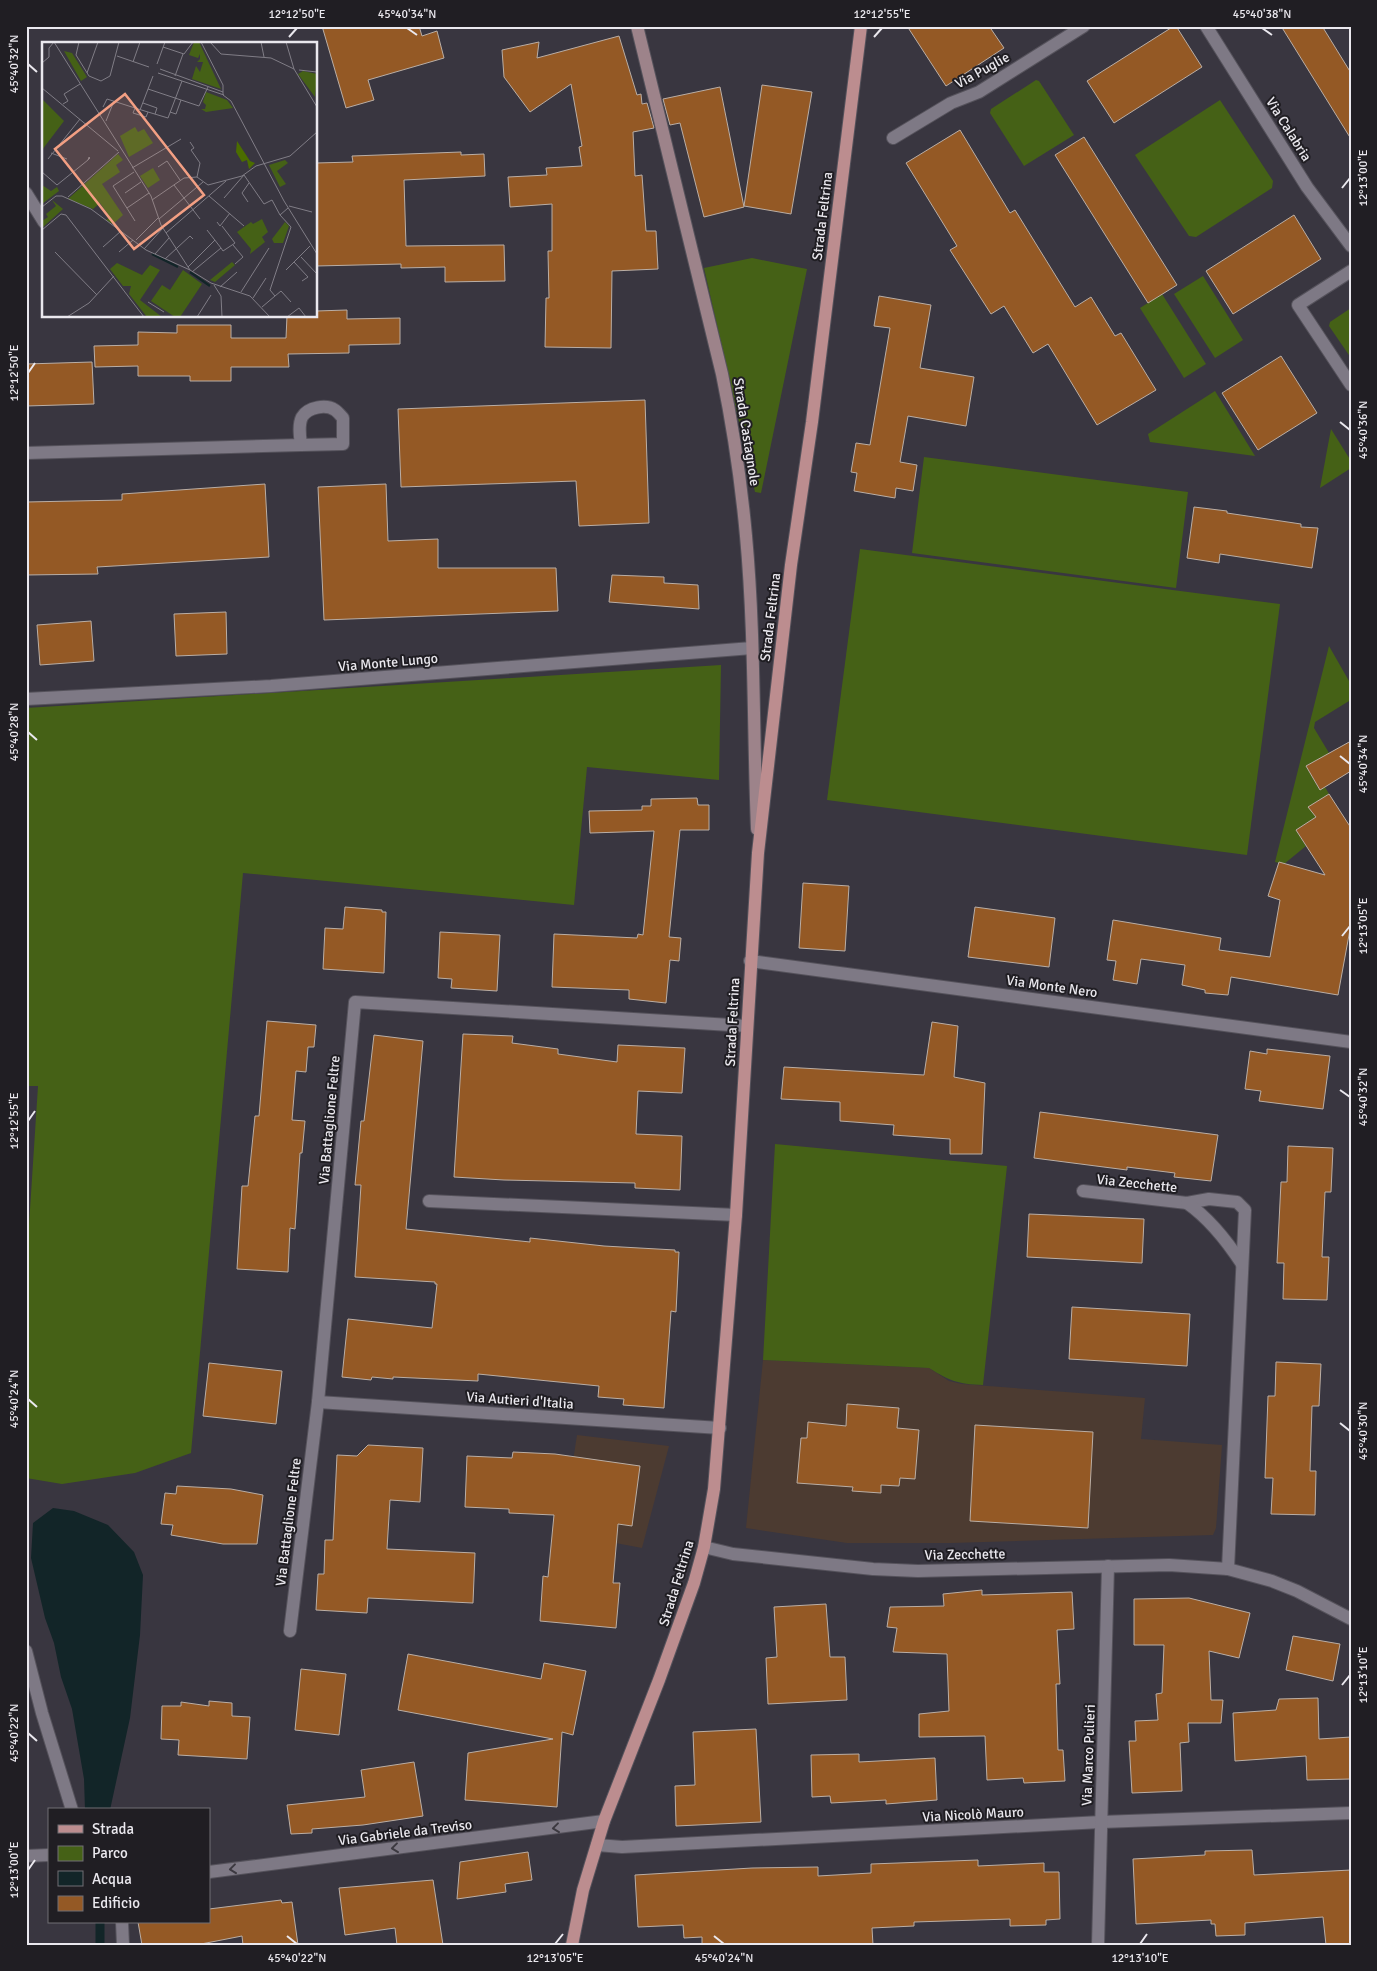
<svg xmlns="http://www.w3.org/2000/svg" width="1377" height="1971" font-family="Signika,sans-serif">
	<style>
		.commercial { fill: #4c3b31 }
		.green { fill: #456116 }
		.water { fill: #122528 }
		.lines { fill: none; stroke-linecap: round; stroke-linejoin: round }
		.stream { stroke: #122528; stroke-width: 9 }
		.building { fill: #945925; stroke: #baaea5 }
		.minor-casing { stroke: #55525b; stroke-width: 14 }
		.secondary-casing { stroke: #55525b; stroke-width: 14 }
		.primary-casing { stroke: #55525b; stroke-width: 14 }
		.minor { stroke: #7e7985; stroke-width: 12 }
		.secondary { stroke: #9d838a; stroke-width: 12 }
		.primary { stroke: #bc8d8f; stroke-width: 12 }
		.oneway { stroke: #3c3940 }
		.ticks { fill: none; stroke: #eae8ee; stroke-width: 2 }
		.labels { text-anchor: middle; stroke-width: 4; stroke-linejoin: round; paint-order: stroke }
		.street-label { font-size: 14px; fill: #eae8ee; stroke: #201e23 }
		.inset-river { fill: none; stroke: #122528; stroke-width: 2.5 }
		.inset-road { fill: none; stroke: #807d86; stroke-width: 1 }
		.view { fill: #f39f83; fill-opacity: 0.15; stroke: #f39f83; stroke-width: 2.5 }
		.inset-edge { fill: none; stroke: #eae8ee; stroke-width: 2.5 }
		.neatline { fill: none; stroke: #eae8ee; stroke-width: 2 }
		.ticks-label { font-size: 12px; text-anchor: middle; fill: #eae8ee }
	</style>
	<rect width="100%" height="100%" fill="#393640"/>
	<g class="commercial">
		<polygon points="763,1360 929,1368 949,1381 962,1384 1145,1398 1141,1439 1222,1445 1216,1528 1213,1535 951,1543 847,1543 746,1528"/>
		<polygon points="577,1435 669,1446 642,1548 562,1533"/>
	</g>
	<g class="green">
		<polygon points="1036,80 1039,81 1074,135 1024,166 990,113 991,109"/>
		<polygon points="1220,100 1273,181 1272,188 1196,237 1189,236 1135,155"/>
		<polygon points="752,258 807,269 761,493 755,492 704,268"/>
		<polygon points="1203,276 1243,340 1215,358 1174,294"/>
		<polygon points="1162,294 1206,364 1184,378 1140,308"/>
		<polygon points="1351,308 1351,358 1329,326 1330,322"/>
		<polygon points="1215,391 1255,456 1150,442 1148,434"/>
		<polygon points="1331,429 1351,461 1351,468 1320,488"/>
		<polygon points="924,457 1188,492 1176,588 912,553"/>
		<polygon points="860,549 1280,604 1247,855 827,800"/>
		<polygon points="1329,646 1349,681 1349,701 1315,722 1314,728 1341,773 1306,766 1319,789 1325,787 1329,794 1309,807 1316,817 1296,830 1306,846 1284,864 1275,862"/>
		<polygon points="721,665 719,780 587,767 574,905 243,873 191,1453 135,1473 62,1484 26,1478 26,1271 38,1086 26,1086 26,708"/>
		<path d="M775,1144L1007,1166L983,1385C957,1384 950,1381 929,1368L763,1360Z"/>
	</g>
	<polygon class="water" points="53,1508 74,1511 108,1525 134,1552 143,1575 140,1635 130,1718 110,1810 85,1810 84,1779 72,1709 61,1677 54,1643 45,1618 31,1558 33,1523"/>
	<g class="lines">
		<polyline class="stream" points="100,1922 100,1945"/>
	</g>
	<g class="building">
		<polygon points="322,26 419,26 422,36 437,31 444,58 368,80 374,100 346,108"/>
		<polygon points="907,26 989,26 1004,48 946,86"/>
		<polygon points="1174,26 1176,26 1202,67 1114,123 1087,81"/>
		<polygon points="1281,26 1322,26 1351,73 1351,139"/>
		<polygon points="619,36 637,95 641,94 642,104 647,103 654,128 633,132 635,176 642,175 646,231 656,231 658,269 612,271 611,348 545,347 546,298 549,298 548,251 552,251 552,204 510,207 508,177 547,175 546,168 582,166 579,147 582,146 571,84 530,112 504,77 502,50 539,42 537,58"/>
		<polygon points="762,85 812,92 791,214 744,206"/>
		<polygon points="720,87 744,207 704,217 680,123 670,125 663,99"/>
		<polygon points="960,130 1010,213 1015,210 1075,307 1091,297 1115,336 1121,333 1156,390 1097,425 1048,344 1033,353 1004,306 991,314 950,250 957,246 906,163"/>
		<polygon points="1084,137 1177,285 1148,303 1055,155"/>
		<polygon points="461,152 461,155 484,154 485,176 404,180 406,246 504,245 505,281 445,282 445,267 401,268 401,264 316,266 316,163 353,162 352,156"/>
		<polygon points="1294,215 1321,259 1233,314 1206,271"/>
		<polygon points="879,296 931,305 920,368 974,377 966,426 908,416 900,462 917,465 913,491 896,488 895,498 854,491 857,473 851,472 856,443 870,445 890,328 874,326"/>
		<polygon points="347,310 347,319 400,318 400,344 349,345 349,353 288,354 289,367 231,367 231,381 190,381 190,376 138,376 138,366 95,367 94,346 138,345 138,332 177,333 177,325 231,325 231,338 286,338 287,316 316,316 316,311"/>
		<polygon points="1281,356 1317,413 1258,450 1222,393"/>
		<polygon points="92,362 94,404 26,406 26,364"/>
		<polygon points="645,400 649,523 579,526 576,481 401,487 398,409"/>
		<polygon points="265,484 269,557 97,567 98,574 26,575 26,502 122,500 122,494"/>
		<polygon points="386,484 388,541 438,539 438,568 556,568 558,611 324,620 318,487"/>
		<polygon points="1194,507 1227,511 1227,513 1301,524 1301,527 1318,528 1312,568 1220,554 1219,563 1187,558"/>
		<polygon points="612,575 664,577 664,583 698,585 699,609 609,602"/>
		<polygon points="226,612 227,654 176,656 174,614"/>
		<polygon points="91,621 94,661 40,665 37,625"/>
		<polygon points="1351,741 1351,771 1320,790 1306,766"/>
		<polygon points="1329,794 1351,828 1351,924 1338,995 1231,977 1228,995 1205,993 1205,990 1182,985 1185,965 1141,959 1137,984 1113,980 1116,961 1107,960 1113,920 1221,938 1219,950 1270,957 1280,900 1268,896 1279,862 1325,875 1296,830 1316,817 1308,807"/>
		<polygon points="697,798 698,805 709,805 709,830 680,830 669,937 681,938 679,961 670,960 666,1003 629,999 629,990 552,987 554,934 637,938 638,934 643,935 654,831 590,833 589,811 642,810 642,806 651,806 651,799"/>
		<polygon points="803,883 849,886 845,951 799,948"/>
		<polygon points="345,907 382,910 382,912 386,912 384,973 323,969 325,928 343,929"/>
		<polygon points="975,907 1055,918 1049,967 968,957"/>
		<polygon points="440,932 500,935 497,991 451,988 452,979 438,978"/>
		<polygon points="267,1021 316,1025 314,1047 308,1047 306,1072 296,1071 292,1120 305,1121 302,1153 300,1153 295,1229 290,1228 288,1272 237,1269 242,1186 248,1186 255,1116 259,1116"/>
		<polygon points="932,1022 958,1026 954,1077 985,1083 982,1154 950,1154 950,1139 893,1135 894,1125 840,1121 840,1102 781,1099 784,1067 924,1075"/>
		<polygon points="463,1034 513,1036 512,1043 558,1049 558,1054 617,1062 618,1045 685,1048 682,1093 638,1091 636,1134 682,1136 680,1190 635,1188 635,1183 504,1180 454,1177"/>
		<polygon points="374,1035 423,1041 406,1229 530,1242 530,1238 604,1246 675,1250 675,1252 679,1252 676,1312 671,1311 664,1408 623,1405 624,1399 598,1397 599,1386 478,1374 478,1381 393,1377 393,1379 372,1377 371,1380 342,1377 348,1319 432,1328 437,1284 435,1284 435,1282 355,1277 361,1185 355,1185 361,1121 364,1121"/>
		<polygon points="1267,1049 1330,1056 1323,1109 1259,1101 1261,1091 1245,1089 1250,1051 1267,1054"/>
		<polygon points="1040,1112 1218,1135 1211,1181 1174,1177 1175,1173 1127,1167 1127,1170 1034,1158"/>
		<polygon points="1288,1146 1333,1148 1331,1192 1325,1192 1322,1257 1329,1257 1327,1300 1283,1299 1284,1263 1277,1263 1281,1182 1287,1182"/>
		<polygon points="1029,1214 1144,1219 1142,1263 1027,1257"/>
		<polygon points="1072,1307 1190,1314 1187,1366 1069,1359"/>
		<polygon points="1276,1362 1321,1364 1319,1406 1312,1406 1310,1471 1316,1471 1315,1515 1271,1514 1273,1478 1265,1478 1268,1396 1275,1396"/>
		<polygon points="209,1363 282,1371 276,1424 203,1416"/>
		<polygon points="847,1404 899,1408 897,1428 919,1430 915,1479 900,1478 899,1486 881,1485 881,1493 852,1491 853,1487 797,1483 801,1438 807,1438 808,1422 846,1426"/>
		<polygon points="975,1425 1093,1432 1088,1528 970,1521"/>
		<polygon points="368,1445 423,1448 420,1502 390,1500 387,1549 475,1553 473,1603 368,1598 367,1613 316,1610 318,1574 324,1574 325,1540 333,1540 337,1455 357,1456"/>
		<polygon points="513,1452 555,1454 640,1466 632,1526 618,1524 613,1583 620,1583 616,1628 540,1621 543,1576 548,1577 554,1515 509,1513 509,1509 465,1507 467,1456 512,1458"/>
		<polygon points="177,1486 231,1489 263,1495 257,1544 223,1544 171,1535 173,1525 161,1524 165,1493 176,1494"/>
		<polygon points="982,1590 982,1595 1072,1592 1074,1629 1057,1630 1060,1684 1056,1684 1058,1750 1063,1750 1065,1781 1024,1783 1023,1778 987,1780 985,1736 919,1737 919,1714 949,1711 947,1654 893,1652 897,1628 887,1627 890,1607 944,1606 943,1594"/>
		<polygon points="1189,1598 1250,1613 1239,1658 1209,1651 1211,1700 1223,1700 1221,1723 1188,1723 1189,1742 1180,1743 1182,1791 1132,1793 1129,1741 1136,1741 1135,1721 1158,1720 1156,1694 1162,1693 1164,1645 1134,1645 1134,1599"/>
		<polygon points="826,1604 830,1657 845,1657 847,1700 768,1704 766,1658 777,1657 774,1607"/>
		<polygon points="1293,1636 1340,1644 1333,1681 1286,1670"/>
		<polygon points="408,1654 541,1679 544,1663 586,1671 573,1735 562,1732 557,1807 465,1800 468,1753 553,1739 398,1710"/>
		<polygon points="301,1669 346,1674 339,1735 295,1730"/>
		<polygon points="1318,1698 1319,1739 1351,1737 1351,1779 1307,1780 1306,1756 1235,1761 1233,1713 1276,1710 1279,1699"/>
		<polygon points="209,1701 232,1703 232,1716 250,1717 247,1759 178,1755 179,1740 161,1739 162,1706 181,1706 181,1702 209,1706"/>
		<polygon points="756,1729 761,1822 676,1826 675,1786 695,1785 693,1732"/>
		<polygon points="859,1754 859,1762 935,1758 937,1800 886,1804 886,1800 831,1803 830,1796 812,1797 811,1755"/>
		<polygon points="414,1762 423,1816 363,1825 312,1829 312,1833 291,1834 287,1805 365,1797 361,1770"/>
		<polygon points="1252,1850 1254,1875 1351,1870 1351,1945 1326,1945 1323,1917 1245,1923 1245,1935 1216,1936 1215,1924 1211,1924 1211,1920 1136,1924 1133,1859 1205,1855 1205,1851"/>
		<polygon points="528,1852 532,1880 505,1884 506,1892 457,1899 460,1862"/>
		<polygon points="978,1860 978,1866 1044,1863 1044,1872 1059,1872 1060,1919 1046,1920 1046,1925 1010,1926 1010,1919 914,1922 914,1926 872,1928 873,1945 702,1945 702,1937 684,1938 683,1925 638,1927 635,1875 752,1868 818,1867 818,1876 871,1873 871,1864"/>
		<polygon points="433,1880 443,1945 397,1945 395,1928 345,1935 339,1888"/>
		<polygon points="281,1900 282,1903 292,1902 298,1945 243,1945 242,1936 196,1945 142,1945 138,1922 209,1922 209,1909"/>
	</g>
	<g class="lines">
		<g class="minor-casing">
			<g id="minor">
				<polyline points="1206,26 1307,187 1351,246"/>
				<polyline points="893,138 951,103 979,92 1084,26"/>
				<polyline points="26,193 44,222"/>
				<polyline points="1351,271 1298,305 1351,385"/>
				<path d="M26,453L301,445L343,444V418C341,416 338,412 335,410C326,404 308,407 302,417C298,425 300,437 301,445"/>
				<polyline points="26,699 271,686 752,648"/>
				<polyline points="750,961 1351,1042"/>
				<polyline points="1083,1191 1187,1203 1209,1199 1237,1202 1245,1210 1228,1569"/>
				<polyline points="429,1201 736,1215"/>
				<path d="M1187,1203C1210,1219 1227,1241 1242,1264"/>
				<polyline points="318,1402 720,1428"/>
				<polyline points="704,1547 733,1554 873,1569 918,1571 1169,1565 1228,1569 1272,1581 1297,1591 1351,1619"/>
				<polyline points="290,1631 318,1402 355,1002 747,1026"/>
				<polyline points="26,1651 42,1713 72,1810"/>
				<polyline points="597,1845 622,1847 1101,1822 1351,1813"/>
				<polyline points="26,1856 49,1855"/>
				<polyline points="209,1872 604,1821"/>
				<polyline points="122,1922 123,1945"/>
				<polyline points="1098,1945 1108,1566"/>
			</g>
		</g>
		<g class="secondary-casing">
			<path id="secondary" d="M637,26L722,374C733,427 741,481 746,536C755,633 753,731 757,829"/>
		</g>
		<g class="primary-casing">
			<polyline id="primary" points="572,1945 583,1890 604,1821 659,1680 694,1583 704,1547 714,1489 736,1215 758,853 791,565 812,422 861,26"/>
		</g>
		<use href="#minor" class="minor"/>
		<use href="#secondary" class="secondary"/>
		<use href="#primary" class="primary"/>
	</g>
	<defs><path id="oneway-chevron" d="M-2-3.5L2.5 0L-2 3.5" fill="none" stroke-width="1.6" stroke-linecap="round" stroke-linejoin="round" transform="scale(1.25)"/></defs>
	<g class="oneway">
		<use href="#oneway-chevron" transform="translate(556 1828) rotate(173)"/>
		<use href="#oneway-chevron" transform="translate(395 1848) rotate(173)"/>
		<use href="#oneway-chevron" transform="translate(233 1869) rotate(173)"/>
	</g>
	<path class="ticks" d="M407,28L417,35M1262,28L1272,35M289,37L297,28M874,37L882,28M28,64L37,72M1342,188L1350,178M28,373L35,363M1340,422L1350,430M28,732L37,740M1340,756L1350,764M1342,936L1350,926M1340,1090L1350,1097M28,1121L35,1111M28,1399L37,1407M1340,1423L1350,1431M1342,1685L1350,1675M28,1733L37,1741M28,1870L35,1860M287,1936L297,1944M714,1936L724,1944M555,1944L563,1934M1140,1944L1147,1934"/>
	<g class="labels">
		<g class="street-label">
			<text transform="translate(982 70) rotate(-29)" y="5">Via Puglie</text>
			<text transform="translate(1289 129) rotate(58)" y="5">Via Calabria</text>
			<text transform="translate(822 216) rotate(-83)" y="5">Strada Feltrina</text>
			<text transform="translate(747 432) rotate(81)" y="5">Strada Castagnole</text>
			<text transform="translate(770 617) rotate(-83)" y="5">Strada Feltrina</text>
			<text transform="translate(388 662) rotate(-5)" y="5">Via Monte Lungo</text>
			<text transform="translate(1052 986) rotate(8)" y="5">Via Monte Nero</text>
			<text transform="translate(732 1022) rotate(-87)" y="5">Strada Feltrina</text>
			<text transform="translate(329 1120) rotate(-85)" y="5">Via Battaglione Feltre</text>
			<text transform="translate(1137 1183) rotate(6)" y="5">Via Zecchette</text>
			<text transform="translate(520 1400) rotate(4)" y="5">Via Autieri d'Italia</text>
			<text transform="translate(288 1522) rotate(-83)" y="5">Via Battaglione Feltre</text>
			<text transform="translate(965 1554) rotate(-1)" y="5">Via Zecchette</text>
			<text transform="translate(676 1583) rotate(-73)" y="5">Strada Feltrina</text>
			<text transform="translate(1088 1755) rotate(-88)" y="5">Via Marco Pulieri</text>
			<text transform="translate(973 1814) rotate(-3)" y="5">Via Nicolò Mauro</text>
			<text transform="translate(405 1832) rotate(-7)" y="5">Via Gabriele da Treviso</text>
		</g>
	</g>
	<g transform="translate(42 42)">
		<rect width="275" height="275" fill="#393640"/>
		<path d="M152,0H157L179,47L150,37L154,24L158,30L161,20H155L158,17V12L156,16L147,13ZM22,9L30,11L45,35L39,39ZM261,29L275,32L273,55L256,32ZM164,50L185,58L191,66L164,70L159,67H163L164,63L161,60ZM0,57L22,79L0,108ZM93,85L96,90L102,87L111,101L87,115L78,94ZM76,112L81,118L74,123L78,130L60,142L81,173L71,182L64,178L68,175L58,161L51,167L26,157ZM243,118L246,121L235,129L244,142L238,145L227,123ZM111,126L118,138L106,146L98,134ZM0,143L9,149L15,145L17,149L0,162ZM10,158L21,167L0,186V179L6,175L4,172L14,164ZM220,177L226,190L220,195L223,200L208,212L209,207L195,190L209,180L211,182ZM243,180L247,184L241,201H232L230,197ZM190,220L193,223L173,240L168,238ZM75,221L100,233L108,223L118,228L98,258L120,275H105L87,252L89,244H81L68,227ZM141,228L160,242L138,275H133L109,259L120,243L128,248Z" fill="#456116"/>
		<path d="M195,99L208,119L213,121L207,127L205,118L200,120L194,110Z" fill="#4b6d00"/>
		<path class="inset-river" d="M110,212L136,225M148,230L168,244"/>
		<path class="inset-road" d="M12,0L109,154L119,183L148,228L169,241L208,254L228,275M37,0L34,13L47,34L59,39L68,34L77,0M159,0L181,43V53L189,59L242,159L275,212M168,0L179,12L229,16L252,27M219,0L222,15M244,0L252,27L275,65M121,5L142,12L151,0M75,14L107,25M91,20L98,0M0,21L7,15V6L12,0M115,22L123,0M118,27L181,50M257,28L275,30M45,31L56,0M116,31L182,53M133,34L141,12M0,46L76,109M106,47L157,64L166,45M101,61L115,66L113,72M21,62L26,59L22,52L38,42M61,65L65,57L93,66M93,66L106,70L104,75L91,71ZM98,68L111,34M106,70L126,76L140,39M128,70L134,72L139,58M64,79L72,59M148,100L152,106L149,108L158,121L155,135M9,111L25,117M130,111L147,135M6,117L38,77M116,125L125,119L138,138M90,126L139,97M0,130L15,143L46,118L48,116L47,115L46,118M92,130L71,144L93,179M132,143L158,177M83,151L99,140M167,154L202,184M26,155L77,110M182,156L202,133L222,162L230,158L238,173L246,166M110,158L142,136L155,135L166,143L200,134L214,124L248,114L275,90M206,160L200,151L207,141M247,164L270,170M0,165L14,154H20L49,167L104,208L148,228M85,166L107,151M117,177L161,140M175,180L178,184L188,171M0,188L19,172L24,173L102,275M165,188L179,206M124,191L184,139M94,198L116,176M191,203L201,215L193,222M61,205L79,189M102,207L121,186M13,210L55,253M77,210L91,198M113,212L127,196M259,215L275,232M123,217L148,194L151,197M252,220L266,235L260,239M146,225L173,198M244,228L268,204M150,230L179,206L181,209L193,201L180,184M172,243L179,254L180,275M178,245L195,230M199,250L227,206M233,254L239,249L249,260M211,256L224,236M106,260L122,270M220,265L233,254L228,248L249,185L238,173M25,275L47,261L72,234M155,275L169,253M245,275L257,266L264,275"/>
		<path class="view" d="M83,52L162,153L92,207L13,107Z"/>
		<rect width="275" height="275" class="inset-edge"/>
	</g>
	<rect width="1377" height="1971" fill="none" stroke="#201e23" stroke-width="55"/>
	<rect x="48" y="1808" width="162" height="115" fill="#201e23" stroke="#716f74"/>
	<rect x="58" y="1825" width="25" height="8" fill="#bc8d8f" stroke="#716f74"/>
	<text x="92" y="1834" font-size="15" fill="#eae8ee">Strada</text>
	<rect x="58" y="1846" width="25" height="15" fill="#456116" stroke="#716f74"/>
	<text x="92" y="1858" font-size="15" fill="#eae8ee">Parco</text>
	<rect x="58" y="1871" width="25" height="15" fill="#122528" stroke="#716f74"/>
	<text x="92" y="1884" font-size="15" fill="#eae8ee">Acqua</text>
	<rect x="58" y="1896" width="25" height="15" fill="#945925" stroke="#716f74"/>
	<text x="92" y="1908" font-size="15" fill="#eae8ee">Edificio</text>
	<rect x="28" y="28" width="1322" height="1916" class="neatline"/>
	<g class="ticks-label">
		<text x="297" y="18">12°12'50"E</text>
		<text x="407" y="18">45°40'34"N</text>
		<text x="882" y="18">12°12'55"E</text>
		<text x="1262" y="18">45°40'38"N</text>
		<text transform="translate(14 64) rotate(-90)" y="4">45°40'32"N</text>
		<text transform="translate(1363 178) rotate(-90)" y="4">12°13'00"E</text>
		<text transform="translate(14 373) rotate(-90)" y="4">12°12'50"E</text>
		<text transform="translate(1363 430) rotate(-90)" y="4">45°40'36"N</text>
		<text transform="translate(14 732) rotate(-90)" y="4">45°40'28"N</text>
		<text transform="translate(1363 764) rotate(-90)" y="4">45°40'34"N</text>
		<text transform="translate(1363 926) rotate(-90)" y="4">12°13'05"E</text>
		<text transform="translate(1363 1097) rotate(-90)" y="4">45°40'32"N</text>
		<text transform="translate(14 1121) rotate(-90)" y="4">12°12'55"E</text>
		<text transform="translate(14 1399) rotate(-90)" y="4">45°40'24"N</text>
		<text transform="translate(1363 1431) rotate(-90)" y="4">45°40'30"N</text>
		<text transform="translate(1363 1675) rotate(-90)" y="4">12°13'10"E</text>
		<text transform="translate(14 1733) rotate(-90)" y="4">45°40'22"N</text>
		<text transform="translate(14 1870) rotate(-90)" y="4">12°13'00"E</text>
		<text x="297" y="1962">45°40'22"N</text>
		<text x="555" y="1962">12°13'05"E</text>
		<text x="724" y="1962">45°40'24"N</text>
		<text x="1140" y="1962">12°13'10"E</text>
	</g>
</svg>
